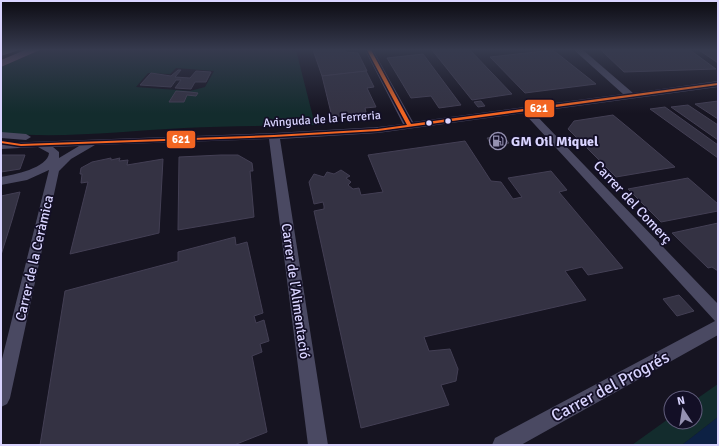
<svg xmlns="http://www.w3.org/2000/svg" width="719" height="446" font-family="Signika,sans-serif">
	<style>
		.green { fill: #132c2d; fill-rule: evenodd }
		.water { fill: #0d2144 }
		.building { fill: #343243; stroke: #433f54 }
		.lines { fill: none; stroke-linecap: round; stroke-linejoin: round }
		.minor { fill: #4a4962; fill-rule: evenodd }
		.major { fill: #5e5373; fill-rule: evenodd }
		.highway { fill: #67516a; fill-rule: evenodd }
		.bus-1-casing { stroke: #130f26; stroke-width: 3 }
		.bus-1 { fill: #f26522; fill-rule: evenodd }
		.bus-dot { fill: #d9d4ff; stroke: #130f26; stroke-width: 1.5 }
		.labels { text-anchor: middle; stroke-width: 3.5; stroke-linejoin: round; paint-order: stroke }
		.far-street-label { font-size: 12px; fill: #d9d4ff; stroke: #130f26 }
		.poi-label { font-size: 14px; font-weight: bold; fill: #d9d4ff; stroke: #130f26; text-anchor: start }
		.street-label { font-size: 14px; fill: #d9d4ff; stroke: #130f26 }
		.near-street-label { font-size: 17px; fill: #d9d4ff; stroke: #130f26 }
		.line-badge { stroke: #130f26; stroke-width: 1.5 }
		.badge-label { font-size: 11px; text-anchor: middle; font-weight: bold; fill: #fff }
	</style>
	<rect width="100%" height="100%" fill="#161421"/>
	<g class="green">
		<path d="M40,50H296L315,125C271,126 227,126 184,128C123,131 62,139 1,133V67ZM176,68L214,71L205,87L190,91L136,87L148,73L170,74Z"/>
		<polygon points="718,384 718,417 682,445 632,445 671,417 671,422 695,422 695,400"/>
	</g>
	<polygon class="water" points="718,417 717,445 682,445"/>
	<g class="building">
		<polygon points="313,50 345,50 346,52 358,53 367,71 322,76"/>
		<polygon points="432,50 470,50 512,94 472,100"/>
		<polygon points="553,50 596,84 525,93 490,57"/>
		<polygon points="601,50 690,50 716,69 624,72"/>
		<polygon points="699,50 716,50 718,52 718,63"/>
		<polygon points="423,54 461,105 439,108 431,96 411,98 387,58"/>
		<polygon points="178,70 181,70 175,77 190,78 196,71 211,72 206,82 195,82 191,89 175,88 181,80 176,80 171,87 140,85 151,73 171,76"/>
		<polygon points="366,71 374,87 367,88 376,107 365,108 366,112 363,113 332,117 322,76"/>
		<polygon points="176,91 190,92 198,93 196,96 187,95 184,102 169,102"/>
		<polygon points="481,101 485,106 478,107 474,102"/>
		<polygon points="718,101 718,119 695,104"/>
		<polygon points="688,105 718,125 718,140 671,107"/>
		<polygon points="665,107 718,145 718,158 650,109"/>
		<polygon points="613,115 630,129 675,167 616,177 568,129 574,121"/>
		<polygon points="503,136 509,143 493,146 487,138"/>
		<polygon points="465,141 491,181 501,182 513,199 522,197 508,178 551,171 567,190 559,192 623,268 588,275 582,267 565,271 586,300 424,337 429,351 450,349 458,369 456,381 441,385 449,405 361,428 314,211 324,209 324,206 323,202 314,204 309,182 314,174 324,177 327,172 334,174 341,170 350,176 346,178 351,182 348,185 353,189 359,188 361,195 383,192 368,155"/>
		<polygon points="1,155 25,155 20,169 1,172"/>
		<polygon points="221,155 238,155 252,163 253,171 250,171 254,217 178,230 179,157"/>
		<polygon points="111,158 111,160 120,158 119,161 128,160 127,165 163,159 159,233 70,254 88,182 81,183 82,174 80,174 81,168 92,162"/>
		<polygon points="688,178 718,204 718,211 661,222 628,189"/>
		<polygon points="20,192 12,220 1,255 1,196"/>
		<polygon points="718,223 718,271 712,267 708,268 672,233"/>
		<polygon points="235,237 236,245 247,242 263,313 254,316 256,323 264,320 269,341 260,344 262,352 252,356 267,432 234,445 40,445 65,291 178,261 178,252"/>
		<polygon points="679,295 694,311 677,316 663,299"/>
	</g>
	<g class="lines">
		<g class="minor">
			<path d="M365,50H373L413,122L623,94L574,50H583L633,93L718,81V87L533,112L718,304V335L521,445H492L495,438L715,321L524,113L378,133L280,139L328,445H308L269,139L95,145L71,159L59,171L10,398L7,404L1,407V363L49,170L27,180L1,185V177C13,175 48,168 49,153L38,147L1,149V143L274,133L378,127L403,124ZM79,146L59,158V152L53,147Z"/>
			<polygon points="1,132 26,134 31,137 26,140 1,138"/>
		</g>
		<polygon class="major" points="1,50 19,50 1,56"/>
		<polygon class="highway" points="25,50 40,50 1,67 1,60"/>
		<g class="bus-1-casing">
			<polygon id="bus-1" points="367,50 371,50 411,124 718,83 718,85 378,131 274,137 21,146 1,143 1,141 21,144 274,135 378,129 407,125"/>
		</g>
		<use href="#bus-1" class="bus-1"/>
	</g>
	<linearGradient id="sky" x2="0" y2="1"><stop stop-color="#0c0b12"/><stop offset="0.44" stop-color="#363a4e"/><stop offset="1" stop-color="#363a4e" stop-opacity="0"/></linearGradient>
	<rect width="719" height="113" fill="url(#sky)"/>
	<defs>
		<g id="fuel-ring" transform="scale(0.9)"><circle r="9.5" fill="#130f26" stroke="#9591b1" stroke-width="1.5"/><path d="M-5.5-6h7V0h2V4h1.3V-2.5L3-4.5l.8-.8L6-3V5H2.5V1h-1V6h-7ZM-4.2-4.7v3.2H.2V-4.7Z" fill="#9591b1"/></g>
	</defs>
	<g fill-rule="evenodd">
		<use href="#fuel-ring" x="498" y="141"/>
	</g>
	<g class="bus-dot">
		<circle cx="448" cy="121" r="3.5"/>
		<circle cx="429" cy="123" r="3.5"/>
	</g>
	<g class="labels">
		<g class="far-street-label">
			<text transform="translate(322 119) rotate(-4)" y="4">Avinguda de la Ferreria</text>
		</g>
		<g class="poi-label">
			<text x="511" y="146">GM Oil Miquel</text>
		</g>
		<g class="street-label">
			<text transform="translate(633 202) rotate(47)" y="5">Carrer del Comerç</text>
			<text transform="translate(34 258) rotate(-77)" y="5">Carrer de la Ceràmica</text>
			<text transform="translate(296 291) rotate(82)" y="5">Carrer de l'Alimentació</text>
		</g>
		<g class="near-street-label">
			<text transform="translate(610 386) rotate(-28)" y="6">Carrer del Progrés</text>
		</g>
	</g>
	<g class="line-badge">
		<rect x="524" y="99" width="31" height="19" rx="4" fill="#f26522"/>
		<rect x="166" y="130" width="30" height="19" rx="4" fill="#f26522"/>
	</g>
	<g class="badge-label">
		<text x="539" y="112">621</text>
		<text x="181" y="143">621</text>
	</g>
	<rect width="719" height="446" fill="none" stroke="#d9d4ff" stroke-width="4"/>
	<g transform="translate(683 410) rotate(348)"><circle r="19" fill="#130f26" stroke="#625e7d"/>
	<path d="M0-3L7 15L0 10L-7 15Z" fill="#9591b1"/>
	<text y="-6" font-size="11" font-weight="bold" text-anchor="middle" fill="#d9d4ff">N</text>
	</g>
</svg>
